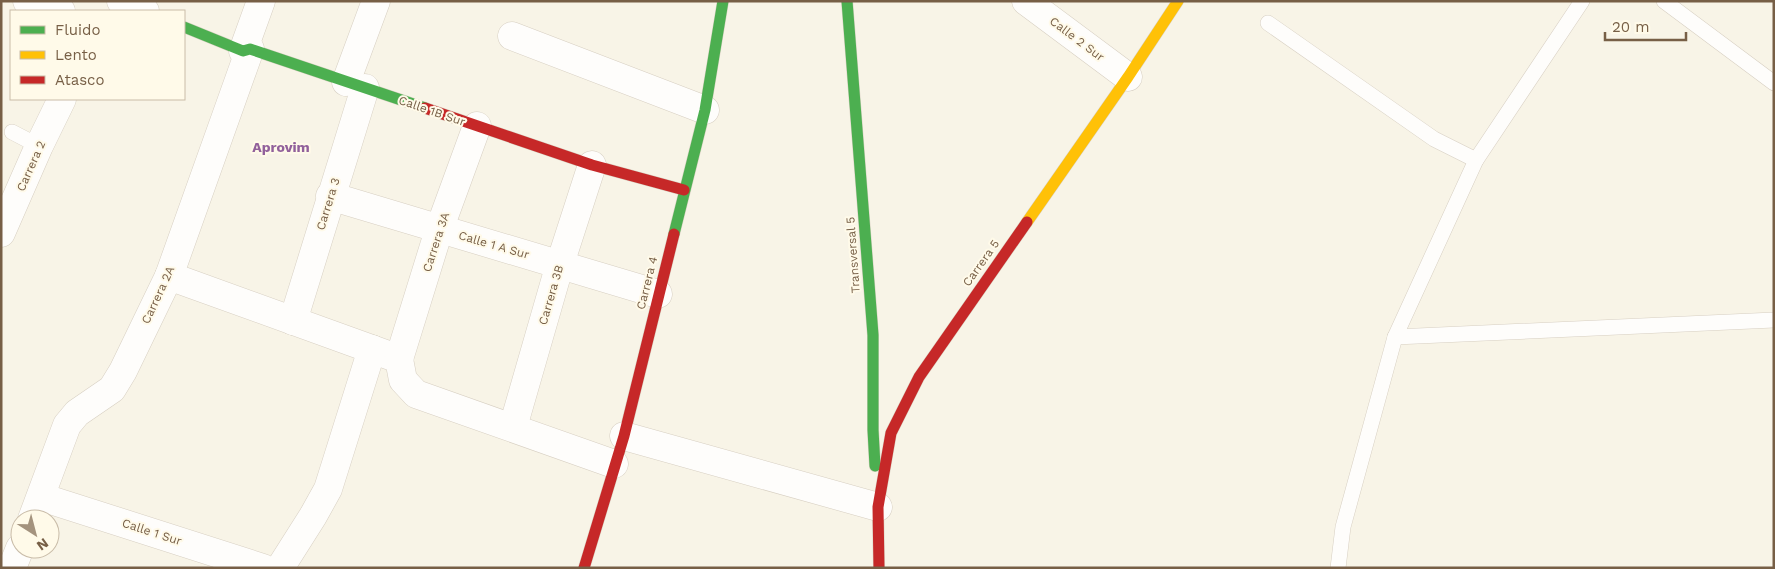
<svg xmlns="http://www.w3.org/2000/svg" width="1775" height="569" font-family="'Work Sans',sans-serif">
	<style>
		.lines { fill: none; stroke-linecap: round; stroke-linejoin: round }
		.lane-casing { stroke: #d7cfc2; stroke-width: 16 }
		.street-casing { stroke: #d7cfc2; stroke-width: 29 }
		.fast-casing { stroke: #d8d1c3; stroke-width: 12 }
		.slow-casing { stroke: #d8d1c3; stroke-width: 12 }
		.jam-casing { stroke: #d8d1c3; stroke-width: 12 }
		.lane { stroke: #fefdfb; stroke-width: 15 }
		.street { stroke: #fefdfb; stroke-width: 28 }
		.fast { stroke: #4caf50; stroke-width: 11 }
		.slow { stroke: #ffc107; stroke-width: 11 }
		.jam { stroke: #c62828; stroke-width: 11 }
		.labels { text-anchor: middle; stroke-width: 4; stroke-linejoin: round; paint-order: stroke }
		.street-label { font-size: 12px; fill: #775f46; stroke: #fffae9 }
		.neighbourhood-label { font-size: 14px; font-weight: bold; fill: #91609b; stroke: #fffae9 }
	</style>
	<rect width="100%" height="100%" fill="#f8f4e7"/>
	<g class="lines">
		<g class="lane-casing">
			<g id="lane">
				<polyline points="1664,1 1774,83"/>
				<polyline points="1268,23 1434,139 1476,160"/>
				<polyline points="12,132 39,146"/>
				<polyline points="1395,337 1774,320"/>
				<polyline points="1338,568 1343,527 1395,337 1476,160 1582,1"/>
			</g>
		</g>
		<g class="street-casing">
			<g id="street">
				<polyline points="27,1 61,11"/>
				<polyline points="121,1 145,11"/>
				<polyline points="1026,1 1128,77"/>
				<polyline points="512,36 705,110"/>
				<polyline points="243,51 261,1"/>
				<polyline points="346,82 376,1"/>
				<polyline points="330,196 658,294"/>
				<polyline points="1,233 39,146 62,99"/>
				<polyline points="169,276 399,359 403,380 416,394 614,464"/>
				<polyline points="293,321 365,88"/>
				<polyline points="399,359 439,230 477,126"/>
				<polyline points="513,427 560,264 592,165"/>
				<polyline points="624,436 878,507"/>
				<polyline points="41,497 263,568"/>
				<polyline points="32,519 67,425 77,413 112,389 123,371 169,276 250,49"/>
				<polyline points="12,568 20,548"/>
				<polyline points="280,568 313,516 328,489 372,349"/>
			</g>
		</g>
		<g class="fast-casing">
			<g id="fast">
				<polyline points="847,1 873,335 873,430 875,466"/>
				<polyline points="184,27 243,51 250,49 425,108"/>
				<polyline points="674,234 705,110 723,1"/>
			</g>
		</g>
		<g class="slow-casing">
			<polyline id="slow" points="1027,222 1128,77 1178,1"/>
		</g>
		<g class="jam-casing">
			<g id="jam">
				<polyline points="425,108 592,165 684,190"/>
				<polyline points="584,568 624,436 674,234"/>
				<polyline points="879,568 878,507 891,433 919,377 1027,222"/>
			</g>
		</g>
		<use href="#lane" class="lane"/>
		<use href="#street" class="street"/>
		<use href="#fast" class="fast"/>
		<use href="#slow" class="slow"/>
		<use href="#jam" class="jam"/>
	</g>
	<g class="labels">
		<g class="street-label">
			<text transform="translate(1077 39) rotate(37)" y="4">Calle 2 Sur</text>
			<text transform="translate(432 111) rotate(19)" y="4">Calle 1B Sur</text>
			<text transform="translate(31 166) rotate(-66)" y="4">Carrera 2</text>
			<text transform="translate(328 204) rotate(-73)" y="4">Carrera 3</text>
			<text transform="translate(436 242) rotate(-72)" y="4">Carrera 3A</text>
			<text transform="translate(494 245) rotate(16)" y="4">Calle 1 A Sur</text>
			<text transform="translate(853 255) rotate(-94)" y="4">Transversal 5</text>
			<text transform="translate(981 263) rotate(-55)" y="4">Carrera 5</text>
			<text transform="translate(647 283) rotate(-76)" y="4">Carrera 4</text>
			<text transform="translate(158 295) rotate(-65)" y="4">Carrera 2A</text>
			<text transform="translate(551 295) rotate(-74)" y="4">Carrera 3B</text>
			<text transform="translate(152 532) rotate(18)" y="4">Calle 1 Sur</text>
		</g>
		<g class="neighbourhood-label">
			<text x="281" y="152">Aprovim</text>
		</g>
	</g>
	<rect width="1775" height="569" fill="none" stroke="#775f46" stroke-width="5"/>
	<rect x="10" y="10" width="175" height="90" fill="#fffae9" stroke="#c9bca8"/>
	<rect x="20" y="26" width="25" height="8" fill="#4caf50" stroke="#c9bca8"/>
	<text x="55" y="35" font-size="15" fill="#775f46">Fluido</text>
	<rect x="20" y="51" width="25" height="8" fill="#ffc107" stroke="#c9bca8"/>
	<text x="55" y="60" font-size="15" fill="#775f46">Lento</text>
	<rect x="20" y="76" width="25" height="8" fill="#c62828" stroke="#c9bca8"/>
	<text x="55" y="85" font-size="15" fill="#775f46">Atasco</text>
	<g transform="translate(35 534) rotate(144)"><circle r="24" fill="#fffae9" stroke="#c9bca8"/>
	<path d="M0-4L9 19L0 12L-9 19Z" fill="#a4937e"/>
	<text y="-8" font-size="14" font-weight="bold" text-anchor="middle" fill="#775f46">N</text>
	</g>
	<path d="M1605 32v8h81v-8" fill="none" stroke="#775f46" stroke-width="2.5"/>
	<text x="1612" y="32" font-size="15" fill="#775f46" stroke="#fffae9" stroke-width="4" paint-order="stroke">20 m</text>
</svg>
